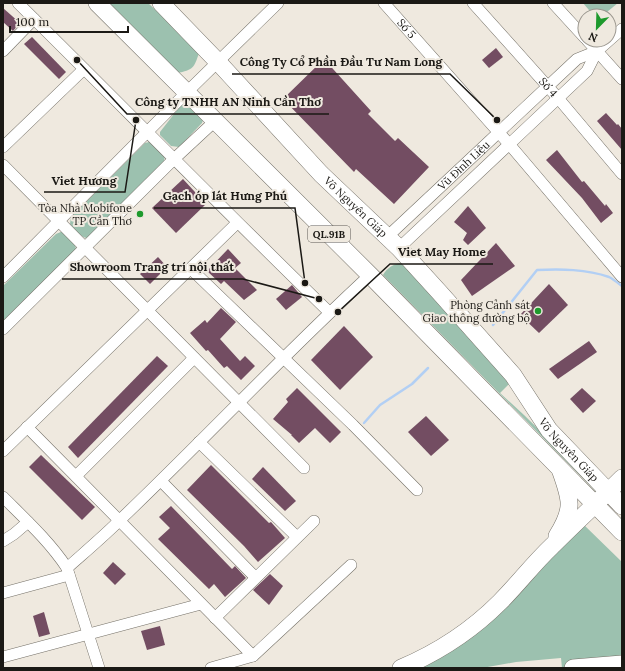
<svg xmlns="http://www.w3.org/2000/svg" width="625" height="671" font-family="Lora,serif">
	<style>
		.green { fill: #9cc1af }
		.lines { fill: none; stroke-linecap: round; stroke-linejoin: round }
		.stream { stroke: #b2cff4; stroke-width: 2.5 }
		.building { fill: #734d62 }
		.minor-casing { stroke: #757168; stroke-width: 12 }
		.highway-casing { stroke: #757168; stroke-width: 18 }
		.minor { stroke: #fff; stroke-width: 11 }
		.highway { stroke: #fff; stroke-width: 17 }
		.poi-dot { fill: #1e9a2d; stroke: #efe9df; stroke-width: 1.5 }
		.labels { text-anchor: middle; stroke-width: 4; stroke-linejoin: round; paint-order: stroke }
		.shield { fill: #efe9df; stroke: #5b5752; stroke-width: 1 }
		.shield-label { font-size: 10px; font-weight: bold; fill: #1b1915 }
		.street-label { font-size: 11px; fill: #1b1915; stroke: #efe9df }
		.poi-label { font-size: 11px; fill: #1b1915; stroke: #efe9df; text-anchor: end }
		.leader { fill: none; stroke: #1b1915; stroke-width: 1.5 }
		.callout-dot { fill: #1b1915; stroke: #efe9df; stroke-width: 1.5 }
		.callout-label { font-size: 12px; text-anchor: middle; font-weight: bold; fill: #1b1915; stroke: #efe9df; stroke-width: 4; stroke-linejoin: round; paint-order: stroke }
	</style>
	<rect width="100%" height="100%" fill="#efe9df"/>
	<g class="green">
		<path d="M104,3H148L174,27L199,53C194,68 193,70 177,73Z"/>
		<polygon points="583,3 618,3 602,16 594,16"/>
		<polygon points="185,103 189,104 203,120 202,123 179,147 171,146 160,135 160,132 181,105"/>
		<path d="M149,142L165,155L164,162L89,238C81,239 75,229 70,224L71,217L145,143Z"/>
		<polygon points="63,231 75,245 76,249 3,324 3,286 56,234"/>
		<path d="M401,263L404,264L511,382L500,393L524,415L599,489L598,494L383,275C387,268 393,264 401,263Z"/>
		<polygon points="583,524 622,562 622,668 562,668 561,658 516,662 482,668 413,668"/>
	</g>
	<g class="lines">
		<g class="stream">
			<path d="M493,325L537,270C561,269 586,269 609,277C613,279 618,283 622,286"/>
			<polyline points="364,423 380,405 412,384 428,368"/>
		</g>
	</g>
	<g class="building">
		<polygon points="3,8 20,23 13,31 3,22"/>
		<polygon points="32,37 66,72 59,79 24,44"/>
		<polygon points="496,48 503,57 489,68 482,60"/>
		<polygon points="324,59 371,111 368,114 395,141 398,138 429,167 394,204 356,169 354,172 283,99"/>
		<polygon points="606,113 617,125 618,124 622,129 622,150 597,121"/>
		<polygon points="557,150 582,182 584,181 605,206 606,204 613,213 601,223 582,198 546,160"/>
		<polygon points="183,179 206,204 176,233 152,208"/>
		<polygon points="468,206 486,228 468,245 463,240 467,233 454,222"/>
		<polygon points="496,243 515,266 472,296 461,280"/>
		<polygon points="228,249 241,263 235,268 257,290 244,300 224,281 221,284 207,271"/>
		<polygon points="158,257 167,267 150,284 140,274"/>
		<polygon points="549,284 568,305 539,333 520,315"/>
		<polygon points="292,285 302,297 286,310 276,299"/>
		<polygon points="221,308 236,322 220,339 240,361 245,356 255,366 241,380 227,366 224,368 208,350 206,351 190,333 205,320 207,323"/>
		<polygon points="344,326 373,357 340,390 311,360"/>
		<polygon points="589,341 597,352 558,379 549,369"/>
		<polygon points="157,356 168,366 78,458 68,447"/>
		<polygon points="297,388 341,432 330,443 315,428 299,443 291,435 292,435 273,419 288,402 286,399"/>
		<polygon points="582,388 596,401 583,413 570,399"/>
		<polygon points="426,416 449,440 431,456 408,432"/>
		<polygon points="41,455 95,507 82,520 29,467"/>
		<polygon points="211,465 269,523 271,522 285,538 258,562 244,546 187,490"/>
		<polygon points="263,467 296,501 285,511 252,479"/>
		<polygon points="171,506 232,569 235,566 246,578 225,597 214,584 209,589 158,539 170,528 159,517"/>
		<polygon points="113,562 126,574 115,585 103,573"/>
		<polygon points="270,574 283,586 269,605 253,590"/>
		<polygon points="44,612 50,634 39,637 33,616"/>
		<polygon points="160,626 165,645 147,650 141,631"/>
	</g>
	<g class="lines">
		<g class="minor-casing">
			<g id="minor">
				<path d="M18,3C122,106 224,210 329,312"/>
				<path id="s1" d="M384,3L509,144L622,277"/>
				<path id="s2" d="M473,3L558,98L622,174"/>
				<polyline points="553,3 585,38"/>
				<polyline points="587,40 622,79"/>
				<polyline points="3,51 34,19"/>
				<polyline points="3,147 84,69"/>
				<polyline points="3,165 304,468"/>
				<path id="s3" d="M387,237L577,59L597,51L622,29"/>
				<polyline points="399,248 587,71 597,51"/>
				<polyline points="191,269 353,425 417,490"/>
				<polyline points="3,277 187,92 278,3"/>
				<polyline points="3,329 174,159 215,121"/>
				<polyline points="27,427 253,656"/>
				<polyline points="199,442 297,537"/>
				<polyline points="3,451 237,223"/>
				<polyline points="76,476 194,358"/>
				<polyline points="161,481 255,577"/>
				<path d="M3,497C25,519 50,542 67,568L99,668"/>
				<polyline points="3,541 14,534 28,522"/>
				<path d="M67,568C85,552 104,536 121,519C205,439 284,354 370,275"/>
				<polyline points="3,593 69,575"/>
				<polyline points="215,618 314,521"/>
				<polyline points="3,657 201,604"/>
				<polyline points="211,668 253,656 351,565"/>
			</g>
		</g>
		<g class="highway-casing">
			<g id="highway">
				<polyline points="97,3 370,275 622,532"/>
				<path id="s4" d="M161,3L218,62L321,174L399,248L440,293L513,375L549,430L622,506"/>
				<path d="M557,536C574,509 571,500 561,472"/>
				<path d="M401,668C439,652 471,631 500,602C518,584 533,564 552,546C575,523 599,501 622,478"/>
				<polyline points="573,668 622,664"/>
			</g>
		</g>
		<use href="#minor" class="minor"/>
		<use href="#highway" class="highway"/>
	</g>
	<g class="poi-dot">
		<circle cx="140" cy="214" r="4"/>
		<circle cx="538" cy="311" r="4"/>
	</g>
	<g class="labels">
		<rect class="shield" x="308" y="226" width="42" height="16" rx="3"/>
		<g class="shield-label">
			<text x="329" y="238">QL.91B</text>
		</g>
		<g class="street-label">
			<text dy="4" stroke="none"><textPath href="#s1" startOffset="34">Số 5</textPath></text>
			<text dy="4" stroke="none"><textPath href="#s2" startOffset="113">Số 4</textPath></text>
			<text dy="4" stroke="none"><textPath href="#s3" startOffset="105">Vũ Đình Liệu</textPath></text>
			<text dy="4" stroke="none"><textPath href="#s4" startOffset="282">Võ Nguyên Giáp</textPath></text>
			<text dy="4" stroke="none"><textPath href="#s4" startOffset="606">Võ Nguyên Giáp</textPath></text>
		</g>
		<g class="poi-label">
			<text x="132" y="212">Tòa Nhà Mobifone<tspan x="132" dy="13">TP Cần Thơ</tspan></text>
			<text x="530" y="309">Phòng Cảnh sát<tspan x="530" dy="13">Giao thông đường bộ</tspan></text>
		</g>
	</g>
	<path class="leader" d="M497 120L450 74H232M77 60L127 114H329M136 120L125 192H44M305 283L295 208H154M338 312L390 264H493M319 299L243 279H62"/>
	<g class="callout-dot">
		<circle cx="497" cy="120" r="4"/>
		<circle cx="77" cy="60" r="4"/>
		<circle cx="136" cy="120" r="4"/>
		<circle cx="305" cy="283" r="4"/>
		<circle cx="338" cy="312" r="4"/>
		<circle cx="319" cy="299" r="4"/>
	</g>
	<g class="callout-label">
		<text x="341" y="66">Công Ty Cổ Phần Đầu Tư Nam Long</text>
		<text x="228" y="106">Công ty TNHH AN Ninh Cần Thơ</text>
		<text x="84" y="185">Viet Hương</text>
		<text x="225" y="200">Gạch óp lát Hưng Phú</text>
		<text x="442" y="256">Viet May Home</text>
		<text x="152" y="271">Showroom Trang trí nội thất</text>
	</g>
	<rect width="625" height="671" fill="none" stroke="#1b1915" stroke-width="8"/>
	<g transform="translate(597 28) rotate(203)"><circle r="19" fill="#efe9df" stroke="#9a968e"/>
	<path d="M0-3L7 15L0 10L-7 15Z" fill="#1e9a2d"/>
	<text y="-6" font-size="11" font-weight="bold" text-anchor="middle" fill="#1b1915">N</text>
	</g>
	<path d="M10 26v6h118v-6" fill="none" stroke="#1b1915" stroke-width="2"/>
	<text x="16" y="26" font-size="12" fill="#1b1915" stroke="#efe9df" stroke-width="3" paint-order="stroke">100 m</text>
</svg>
